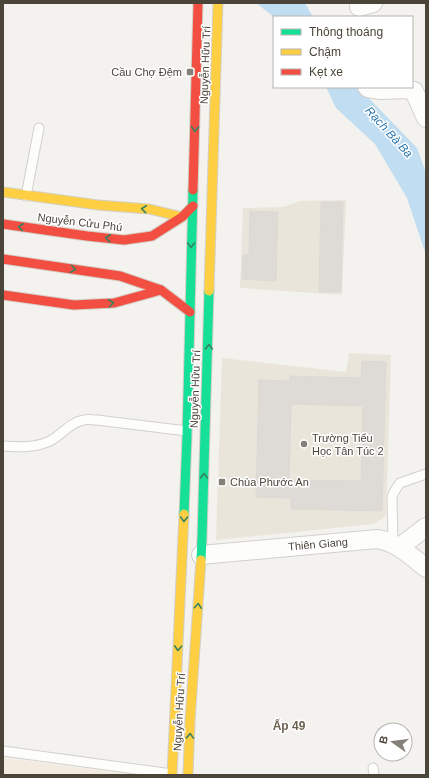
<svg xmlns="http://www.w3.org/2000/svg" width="429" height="778" font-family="Arial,sans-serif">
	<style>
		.commercial { fill: #f3ebdf }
		.education { fill: #eae5da }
		.water { fill: #c0ddf1 }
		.building { fill: #dedbd6; stroke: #dcd9d4; fill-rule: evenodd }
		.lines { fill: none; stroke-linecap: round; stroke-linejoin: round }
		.lane-casing { stroke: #d2d0cb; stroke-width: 11 }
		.street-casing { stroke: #d2d0cb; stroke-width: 20 }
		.fast-casing { stroke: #d3cfc5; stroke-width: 11 }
		.slow-casing { stroke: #d3cfc5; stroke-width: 11 }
		.jam-casing { stroke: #d3cfc5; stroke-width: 11 }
		.lane { stroke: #fdfdfc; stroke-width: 9 }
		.street { stroke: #fdfdfc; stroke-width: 18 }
		.fast { stroke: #16e098; stroke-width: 9 }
		.slow { stroke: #ffcf43; stroke-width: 9 }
		.jam { stroke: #f24e42; stroke-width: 9 }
		.oneway { stroke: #36825f }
		.poi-dot { fill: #868178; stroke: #fff; stroke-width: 1.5 }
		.labels { text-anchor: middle; stroke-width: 3; stroke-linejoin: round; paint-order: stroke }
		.street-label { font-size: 11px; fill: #4b4439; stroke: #fff }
		.poi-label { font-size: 11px; fill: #4b4439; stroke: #fff; text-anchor: start }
		.water-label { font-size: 12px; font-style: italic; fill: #2e7ab2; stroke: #fff }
		.neighbourhood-label { font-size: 12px; font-weight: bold; fill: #6e6250; stroke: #fff }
	</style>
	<rect width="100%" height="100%" fill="#f4f2ee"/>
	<polygon class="commercial" points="3,758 133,775 3,775"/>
	<g class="education">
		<polygon points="346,200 342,295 240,288 243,208 284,207 299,201"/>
		<polygon points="349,353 391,355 386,516 374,524 216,540 222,358 346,372"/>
	</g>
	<g class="water">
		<polygon points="256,3 305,3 313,17 274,17"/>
		<polygon points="326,87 358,87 417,148 426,173 426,255 407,198 375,144 336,108"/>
	</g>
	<g class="building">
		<polygon points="321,202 343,202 341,292 319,292"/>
		<polygon points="250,211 278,212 276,281 242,279 243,255 249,255"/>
		<path d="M362,361L386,362L382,511L291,509V498L256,497L259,380L289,381L290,376L361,378ZM291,404L363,406L361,481L289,480Z"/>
	</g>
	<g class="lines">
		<g class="lane-casing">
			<g id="lane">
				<polyline points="26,196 39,128"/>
				<path d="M3,446C19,447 35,448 50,441C62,435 70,422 84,420C88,419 93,420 97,420L187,431"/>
				<polyline points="393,543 392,497 394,492 400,483 426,474"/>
				<polyline points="3,751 172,774"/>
				<polyline points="373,768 374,775"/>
			</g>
		</g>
		<g class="street-casing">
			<g id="street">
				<polyline points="359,7 373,3"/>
				<polyline points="367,87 368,88 381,90 404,89 414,91 426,118"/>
				<polyline points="400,547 426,527"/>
				<path d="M201,555L377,539C397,542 411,556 426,568"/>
			</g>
		</g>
		<g class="fast-casing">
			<g id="fast">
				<polyline points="184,514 187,436 193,190"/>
				<polyline points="201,560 202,538 209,291"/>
			</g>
		</g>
		<g class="slow-casing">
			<g id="slow">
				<polyline points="3,192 98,205 149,209 182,217"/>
				<polyline points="209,291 218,3"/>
				<polyline points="172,775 184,514"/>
				<polyline points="188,775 190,721 201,560"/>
			</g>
		</g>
		<g class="jam-casing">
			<g id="jam">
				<polyline points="193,190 198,3"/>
				<polyline points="3,224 87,236 124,240 152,236 182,217 193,206"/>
				<polyline points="3,259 120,276 161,290 190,312"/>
				<polyline points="3,295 74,305 114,303 161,290"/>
			</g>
		</g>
		<use href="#lane" class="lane"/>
		<use href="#street" class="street"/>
		<use href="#fast" class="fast"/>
		<use href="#slow" class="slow"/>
		<use href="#jam" class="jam"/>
	</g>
	<defs><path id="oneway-chevron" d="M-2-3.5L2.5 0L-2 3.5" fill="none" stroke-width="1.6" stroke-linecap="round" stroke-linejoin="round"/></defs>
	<g class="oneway">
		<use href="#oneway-chevron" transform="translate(195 129) rotate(92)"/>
		<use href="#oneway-chevron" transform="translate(144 209) rotate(-174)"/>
		<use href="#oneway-chevron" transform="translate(21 227) rotate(-172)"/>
		<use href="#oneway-chevron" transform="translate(108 238) rotate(-174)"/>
		<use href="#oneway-chevron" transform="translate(191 245) rotate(92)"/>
		<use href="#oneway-chevron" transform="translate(73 269) rotate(8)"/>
		<use href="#oneway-chevron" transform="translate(111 303) rotate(-7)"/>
		<use href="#oneway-chevron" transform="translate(209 347) rotate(-88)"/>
		<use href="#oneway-chevron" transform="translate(204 476) rotate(-88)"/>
		<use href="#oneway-chevron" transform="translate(184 519) rotate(92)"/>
		<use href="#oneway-chevron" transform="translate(198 606) rotate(-86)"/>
		<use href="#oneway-chevron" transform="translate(178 648) rotate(93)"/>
		<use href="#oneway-chevron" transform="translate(190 736) rotate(-88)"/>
	</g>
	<g class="poi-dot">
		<rect x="186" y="68" width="8" height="8" rx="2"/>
		<circle cx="304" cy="444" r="4"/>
		<rect x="218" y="478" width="8" height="8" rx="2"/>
	</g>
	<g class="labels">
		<g class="street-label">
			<text transform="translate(205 65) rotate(-88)" y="4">Nguyễn Hữu Trí</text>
			<text transform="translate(80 222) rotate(7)" y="4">Nguyễn Cửu Phú</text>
			<text transform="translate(195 389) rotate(-88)" y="4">Nguyễn Hữu Trí</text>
			<text transform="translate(318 544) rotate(-5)" y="4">Thiên Giang</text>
			<text transform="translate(179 712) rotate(-87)" y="4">Nguyễn Hữu Trí</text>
		</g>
		<g class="poi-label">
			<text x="182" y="76" text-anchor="end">Cầu Chợ Đệm</text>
			<text x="312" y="442">Trường Tiểu<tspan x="312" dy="13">Học Tân Túc 2</tspan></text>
			<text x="230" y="486">Chùa Phước An</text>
		</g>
		<g class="water-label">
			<text transform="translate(389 132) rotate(48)" y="4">Rạch Bà Ba</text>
		</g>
		<g class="neighbourhood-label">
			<text x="289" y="730">Ấp 49</text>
		</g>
	</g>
	<rect width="429" height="778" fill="none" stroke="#4b4439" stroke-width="8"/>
	<rect x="273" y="16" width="140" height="72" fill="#ffffff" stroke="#b7b4b0"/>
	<rect x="281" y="29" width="20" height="6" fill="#16e098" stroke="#b7b4b0"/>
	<text x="309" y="36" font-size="12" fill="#4b4439">Thông thoáng</text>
	<rect x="281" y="49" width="20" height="6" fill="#ffcf43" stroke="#b7b4b0"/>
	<text x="309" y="56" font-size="12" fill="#4b4439">Chậm</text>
	<rect x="281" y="69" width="20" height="6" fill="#f24e42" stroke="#b7b4b0"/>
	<text x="309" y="76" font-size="12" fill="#4b4439">Kẹt xe</text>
	<g transform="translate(393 742) rotate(284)"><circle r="19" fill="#ffffff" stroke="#b7b4b0"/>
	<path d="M0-3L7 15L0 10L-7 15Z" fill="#868178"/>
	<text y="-6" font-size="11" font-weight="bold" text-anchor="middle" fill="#4b4439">B</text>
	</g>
</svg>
